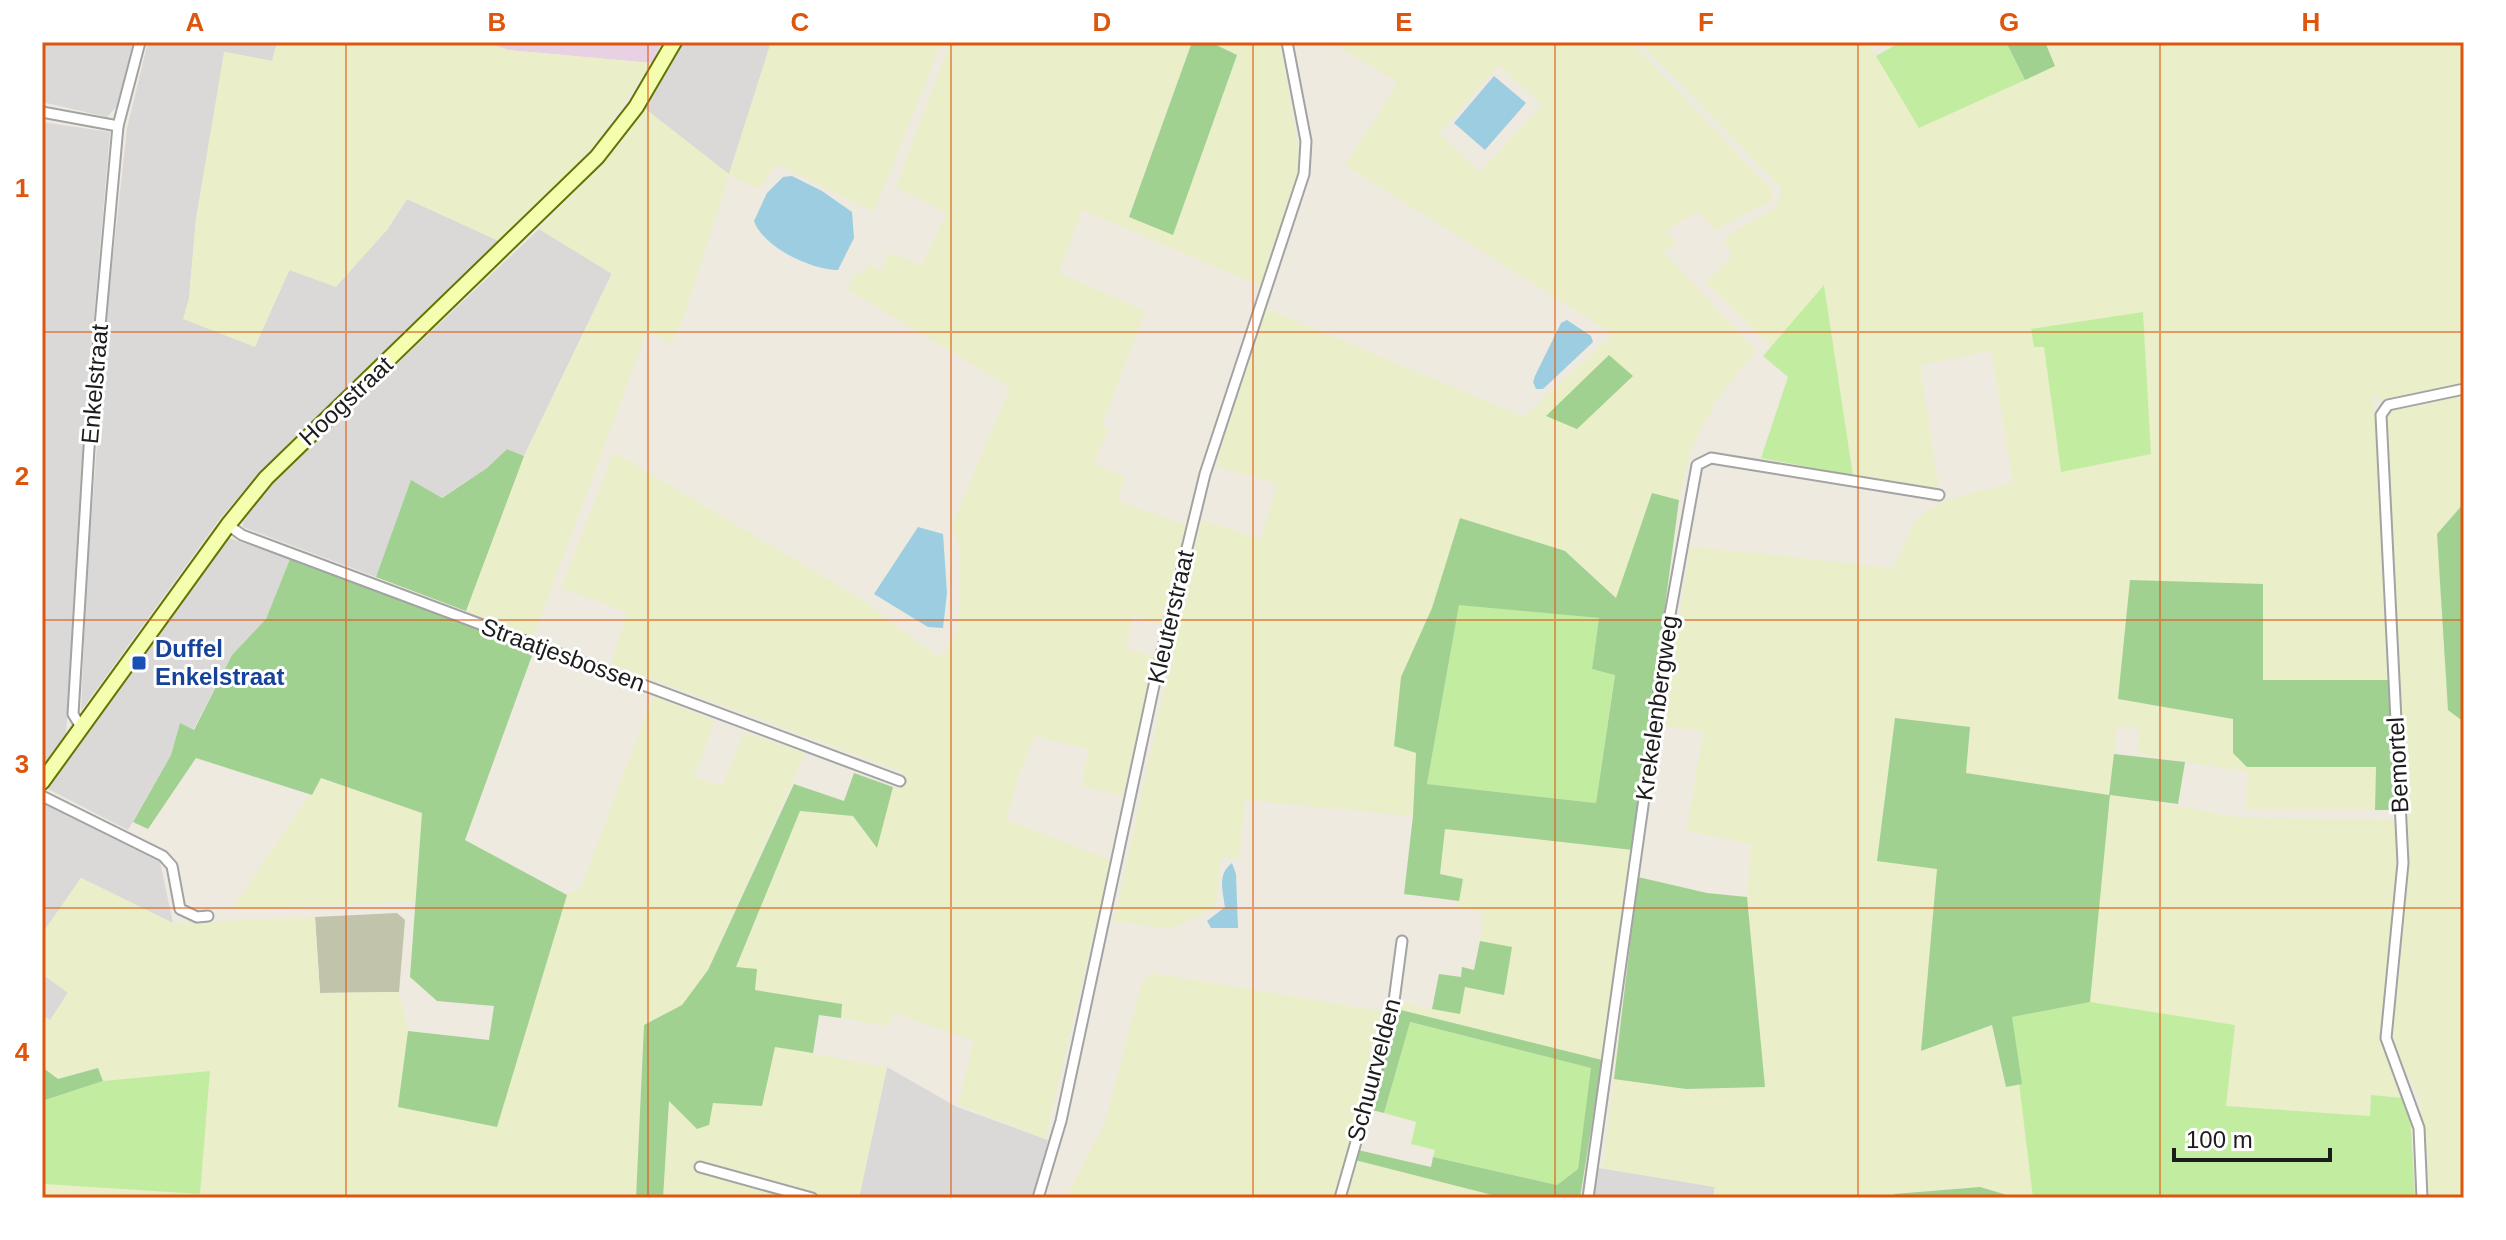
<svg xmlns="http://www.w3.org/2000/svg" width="2506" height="1240" font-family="Helvetica,sans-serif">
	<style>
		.residential { fill: #dad9d8 }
		.industrial { fill: #e8d1e2 }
		.construction { fill: #c2c3ab }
		.farmland { fill: #eaefc9; fill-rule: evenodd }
		.grass { fill: #c2eda1 }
		.forest { fill: #a0d191; fill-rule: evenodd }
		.water { fill: #9dcde0 }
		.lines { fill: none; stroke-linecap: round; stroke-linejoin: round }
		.street-casing { stroke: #a3a3a3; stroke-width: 13 }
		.secondary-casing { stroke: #627500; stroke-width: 18 }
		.street { stroke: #fff; stroke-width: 9 }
		.secondary { stroke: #f5feae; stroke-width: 14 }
		.grid { fill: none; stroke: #de560d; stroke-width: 2; stroke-opacity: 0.55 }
		.transit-dot { fill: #1a4fb4; stroke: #fff; stroke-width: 3 }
		.labels { text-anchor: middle; stroke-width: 6; stroke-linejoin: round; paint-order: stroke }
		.street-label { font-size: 24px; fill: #1c1c1c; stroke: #fff }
		.transit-label { font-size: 24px; font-weight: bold; fill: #164399; stroke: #fff; text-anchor: start }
		.neatline { fill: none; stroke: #de560d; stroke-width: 3 }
		.grid-label { font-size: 26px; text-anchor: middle; font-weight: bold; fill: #de560d }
	</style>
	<rect width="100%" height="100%" fill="#eeeae0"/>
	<g class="residential">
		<polygon points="42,42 133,42 118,105 107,117 42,102"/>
		<polygon points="148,42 277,42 273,61 225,52 196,219 189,298 255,346 290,269 387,230 407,199 499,241 261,470 219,520 81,711 86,590 107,312 127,128"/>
		<polygon points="680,42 771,42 729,175 643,107"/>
		<polygon points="42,122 110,132 87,396 66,734 42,767"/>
		<polygon points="539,229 612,273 524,456 507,449 487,468 441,498 411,481 376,577 243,527 243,517 266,489"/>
		<polygon points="229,538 290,559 266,619 232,655 193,730 180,724 171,755 128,830 48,789"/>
		<polygon points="42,803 160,862 173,923 81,878 42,934"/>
		<polygon points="42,974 68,992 50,1021 42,1015"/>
		<polygon points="887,1067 957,1107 1048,1140 1033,1198 859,1198"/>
		<polygon points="1586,1166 1715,1187 1713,1198 1581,1198"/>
	</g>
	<polygon class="industrial" points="486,42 662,42 652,63 508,50"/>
	<polygon class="construction" points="397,913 405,920 399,992 320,993 315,917"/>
	<g class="farmland">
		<polygon points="277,42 486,42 508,50 652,63 590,151 499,241 407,199 387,230 336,287 289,270 255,347 183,319 189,298 196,219 224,52 272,61"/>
		<polygon points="771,42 942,42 874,212 777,164 759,189 729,175 685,313 671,344 647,331 533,638 466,611 524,456 612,274 539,229 603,163 643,107 729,174"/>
		<polygon points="950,42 1192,42 1129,216 1173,234 1237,56 1210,42 1281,42 1301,167 1261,286 1082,210 1059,273 1145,311 1102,425 1108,429 1094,464 1125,476 1118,501 1189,526 1162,624 1132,616 1126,649 1156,656 1123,796 1082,786 1088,749 1035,736 1019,774 1007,820 1111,860 1045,1139 958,1104 974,1041 894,1013 888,1026 841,1018 842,1004 754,990 736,967 800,811 853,816 877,848 893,787 902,772 611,664 627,612 561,588 614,452 864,601 936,656 945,653 957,630 960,602 959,548 952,525 1010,387 847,289 856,272 864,275 868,265 881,271 889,253 922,265 947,213 896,187"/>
		<path d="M1340,42H1631L1771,189V201L1715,230L1699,211L1665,231L1677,243L1664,252L1756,351L1717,399L1690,452L1679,500L1652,493L1617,598L1565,551L1460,519L1432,608L1401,677L1416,752L1413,816L1245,800L1239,858L1221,857L1216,908L1170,929L1114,921L1201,520L1261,539L1277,484L1216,466L1265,308L1524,417L1613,334L1345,165L1394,90L1396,81L1340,48ZM1499,65L1542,105L1479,172L1439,133Z"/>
		<path d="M1640,42H1868L1919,128L2055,66L2045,42H2464V385L2381,401L2371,393L2376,422L2389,680H2263L2119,699L2233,719V753L2247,767H2376L2375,810L2246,809L2247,772L2138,754L2139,729L2117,726L2110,794L2243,818L2395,820L2397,861L2383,1041L2403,1098L2371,1095L2370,1116L2225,1106L2235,1025L2090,1002L2110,795L1965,773L1970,727L1895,718L1877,860L1938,869L1921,1051L1992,1025L2005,1087L2022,1084L2033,1198H2017L1980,1187L1894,1195V1198H1713L1715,1187L1603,1168L1614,1079L1686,1089L1765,1086L1747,897L1751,844L1687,831L1703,731L1663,726L1690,546L1893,568L1914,523L1926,512L1948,499L2013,483L1991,351L1920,365L1939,490L1853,476L1824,286L1771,347L1706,282L1733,255L1724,241L1732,232L1776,208L1782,189ZM2044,347L2151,454L2061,472Z"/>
		<polygon points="2464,393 2464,503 2437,534 2448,710 2464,722 2464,1198 2429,1198 2420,1098 2390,1040 2407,883 2384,415 2387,409"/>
		<polygon points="653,696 715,721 694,777 722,786 744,732 805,753 708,970 682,1005 644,1025 636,1198 42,1198 43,1184 200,1193 210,1071 103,1081 98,1068 58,1079 42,1067 42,1015 50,1020 68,993 42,974 42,934 81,878 173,923 315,917 320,993 399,992 408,1031 398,1107 497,1127 567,895 581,887"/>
		<polygon points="321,778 422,813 416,901 231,910"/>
		<polygon points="1445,829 1633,850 1602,1060 1397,1010 1398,1002 1459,1014 1465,987 1504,995 1512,947 1480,941 1483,911 1457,909 1462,879 1440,875"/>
		<polygon points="1153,973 1380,1011 1385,1022 1336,1198 1081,1198 1068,1193 1105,1123 1142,981"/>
		<polygon points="774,1047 887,1067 859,1198 663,1198 669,1100 712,1103"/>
		<polygon points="1355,1160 1504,1198 1344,1198"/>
	</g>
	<g class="grass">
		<polygon points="1901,42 2006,42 2025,80 1919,128 1876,56"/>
		<polygon points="1824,285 1853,476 1761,458 1788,377 1763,356"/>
		<polygon points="2143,312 2151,454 2061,472 2044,347 2034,347 2031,329"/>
		<polygon points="1459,604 1599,618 1592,669 1615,674 1596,803 1427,784"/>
		<polygon points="2090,1002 2235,1025 2226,1106 2370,1116 2371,1095 2403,1098 2410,1108 2415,1198 2033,1198 2011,1017"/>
		<polygon points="1409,1022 1592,1068 1578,1169 1557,1185 1433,1157 1435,1150 1411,1144 1416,1122 1384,1113"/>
		<polygon points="210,1071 200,1194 44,1184 42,1187 42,1101 103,1081"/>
	</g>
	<g class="forest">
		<polygon points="1192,42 1210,42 1237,55 1173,235 1129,217"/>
		<polygon points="2006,42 2045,42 2055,66 2025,80"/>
		<polygon points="1609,355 1633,376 1577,429 1546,416"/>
		<polygon points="507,449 524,456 466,611 376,577 411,480 442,498 487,468"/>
		<path d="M1652,493L1679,500L1633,850L1445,829L1440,874L1463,879L1459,901L1404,894L1413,816L1416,753L1394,746L1401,677L1432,608L1460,518L1565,551L1616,598ZM1459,605L1599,618L1592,669L1615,675L1596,803L1427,784Z"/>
		<polygon points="2464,503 2464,722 2448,710 2437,534"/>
		<polygon points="290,559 534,650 465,840 567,895 497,1127 398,1107 408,1031 489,1040 494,1006 437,1001 410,977 422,813 321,778 312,795 196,758 148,829 133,822 171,755 180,723 194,730 232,655 266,619"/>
		<polygon points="2130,580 2263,584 2263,680 2389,680 2397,810 2375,810 2376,767 2247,767 2233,753 2233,719 2118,699"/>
		<polygon points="1895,718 1970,727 1966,773 2109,795 2114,754 2185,762 2178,804 2110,795 2090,1002 2012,1017 2022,1084 2006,1087 1992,1025 1921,1051 1937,869 1877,861"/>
		<polygon points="854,773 893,787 877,848 853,816 800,811 736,967 757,969 755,990 842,1004 841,1018 819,1015 813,1053 775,1047 762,1106 713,1103 709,1125 697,1129 669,1101 663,1198 636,1198 644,1025 682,1005 708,970 794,784 844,801"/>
		<polygon points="1638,877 1707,893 1747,897 1765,1087 1686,1089 1614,1079"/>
		<polygon points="1480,941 1512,947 1504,995 1465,987 1460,1014 1432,1009 1439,974 1461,977 1462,967 1474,970"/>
		<polygon points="1397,1009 1602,1060 1580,1198 1504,1198 1355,1160 1358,1150 1431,1167 1433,1157 1557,1185 1578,1169 1591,1068 1410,1022 1384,1113 1368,1109"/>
		<polygon points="42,1067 58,1079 98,1068 103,1081 42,1101"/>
		<polygon points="1980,1187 2017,1198 1894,1198 1894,1194"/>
	</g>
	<g class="water">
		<polygon points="1494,76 1526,103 1485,150 1454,123"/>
		<path d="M792,176L822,191L852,212L854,238L838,270C811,270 763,247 754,221L767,193L783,177Z"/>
		<polygon points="1567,320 1591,336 1593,342 1543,389 1536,389 1533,382 1535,376 1561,323"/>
		<polygon points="918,527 943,534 947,593 943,628 928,627 874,594"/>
		<path d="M1232,863L1236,874L1238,928H1211L1207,921L1225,907C1223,891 1217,874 1232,863Z"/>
	</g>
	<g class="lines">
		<g class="street-casing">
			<g id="street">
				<polyline points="42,112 118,126"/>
				<polyline points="228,525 242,535 900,781"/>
				<polyline points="81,727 73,714 89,448 118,126 140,42"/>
				<polyline points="42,796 163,856 172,866 180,909 197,917 208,916"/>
				<polyline points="700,1167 812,1198"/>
				<polyline points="1038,1198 1061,1121 1156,676 1205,474 1304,174 1306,141 1287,42"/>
				<polyline points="1340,1198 1392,1016 1402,941"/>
				<polyline points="1588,1198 1669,620 1697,465 1711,458 1939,495"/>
				<polyline points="2422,1198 2419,1128 2386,1038 2403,863 2381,415 2388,405 2464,389"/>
			</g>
		</g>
		<g class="secondary-casing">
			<polyline id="secondary" points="42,782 228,525 266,478 597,157 636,107 674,42"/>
		</g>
		<use href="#street" class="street"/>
		<use href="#secondary" class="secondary"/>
	</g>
	<path class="grid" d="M346,42V1198M648,42V1198M951,42V1198M1253,42V1198M1555,42V1198M1858,42V1198M2160,42V1198M42,332H2464M42,620H2464M42,908H2464"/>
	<rect class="transit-dot" x="131" y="655" width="16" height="16" rx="4"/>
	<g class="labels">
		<g class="street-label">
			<text transform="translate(95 384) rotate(-85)" y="8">Enkelstraat</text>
			<text transform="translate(346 401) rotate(-43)" y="8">Hoogstraat</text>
			<text transform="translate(1171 617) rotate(-77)" y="8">Kleuterstraat</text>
			<text transform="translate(563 655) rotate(20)" y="8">Straatjesbossen</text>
			<text transform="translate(1657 708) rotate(-82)" y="8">Krekelenbergweg</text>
			<text transform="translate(2398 765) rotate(-93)" y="8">Bemortel</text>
			<text transform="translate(1374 1070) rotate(-75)" y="8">Schuurvelden</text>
		</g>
		<g class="transit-label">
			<text x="155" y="657">Duffel<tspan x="155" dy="28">Enkelstraat</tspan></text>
		</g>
	</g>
	<rect width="2506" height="1240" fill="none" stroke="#ffffff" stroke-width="88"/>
	<path d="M2174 1148v12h156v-12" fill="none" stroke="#1c1c1c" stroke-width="4"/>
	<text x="2186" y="1148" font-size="24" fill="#1c1c1c" stroke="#ffffff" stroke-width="6" paint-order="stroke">100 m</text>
	<rect x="44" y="44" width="2418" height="1152" class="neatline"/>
	<g class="grid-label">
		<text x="195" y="31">A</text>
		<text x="497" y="31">B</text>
		<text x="800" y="31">C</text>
		<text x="1102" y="31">D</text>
		<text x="1404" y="31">E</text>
		<text x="1706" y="31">F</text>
		<text x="2009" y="31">G</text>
		<text x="2311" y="31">H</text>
		<text x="22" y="197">1</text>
		<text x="22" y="485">2</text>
		<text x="22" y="773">3</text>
		<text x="22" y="1061">4</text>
	</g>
</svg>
